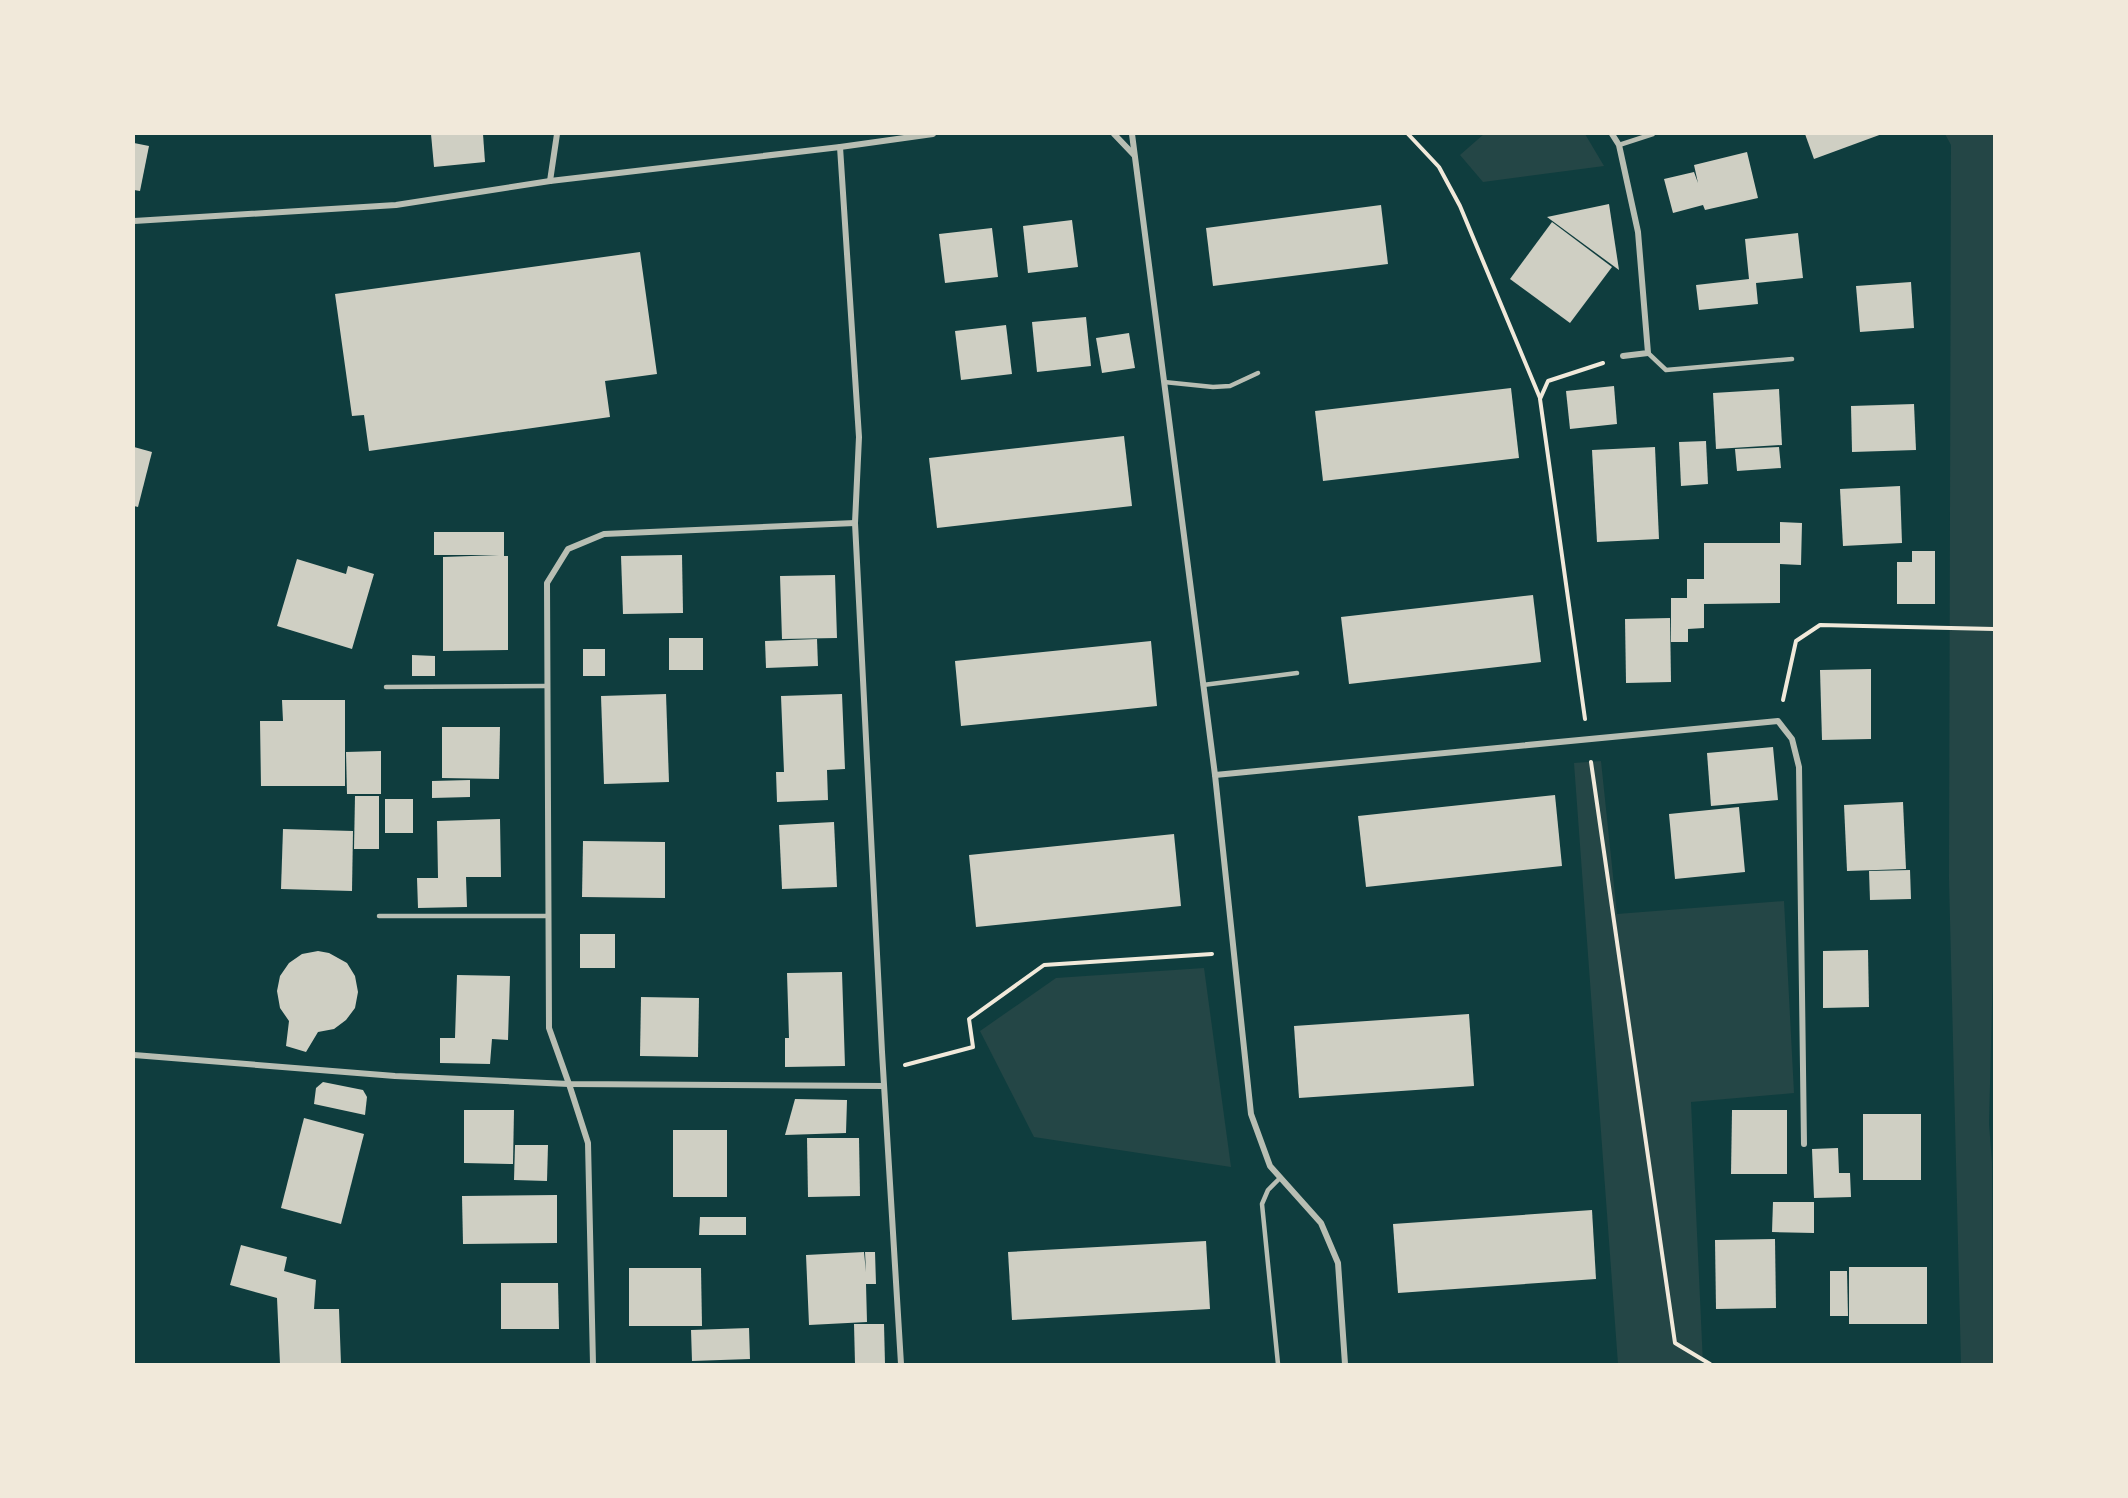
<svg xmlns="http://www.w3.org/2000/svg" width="2128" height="1498" font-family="'PT Sans',sans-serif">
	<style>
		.green { fill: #244646 }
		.building { fill: #cfcfc3 }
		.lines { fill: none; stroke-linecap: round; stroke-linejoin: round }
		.path { stroke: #f1e9da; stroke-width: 4 }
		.service { stroke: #b8beb3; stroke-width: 4.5 }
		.minor { stroke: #b8beb3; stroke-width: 6 }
	</style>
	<rect width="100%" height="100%" fill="#0f3d3e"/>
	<g class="green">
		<polygon points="1484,134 1585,134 1604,166 1483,182 1460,155"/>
		<polygon points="1945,134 1994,134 1994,926 1989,1124 1992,1162 1993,1364 1961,1364 1949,879 1951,145"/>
		<polygon points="1601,761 1617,914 1784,901 1794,1093 1691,1102 1703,1364 1618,1364 1574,763"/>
		<polygon points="1204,968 1231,1167 1034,1137 980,1031 1056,978"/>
	</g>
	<g class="building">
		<polygon points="431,134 483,134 485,162 434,167"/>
		<polygon points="1805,134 1882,134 1814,159"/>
		<polygon points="134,143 149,146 140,191 134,190"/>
		<polygon points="1747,152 1758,198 1705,210 1703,205 1673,213 1664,179 1694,172 1698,183 1694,165"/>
		<polygon points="1609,204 1619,270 1547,217"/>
		<polygon points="1381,205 1388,264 1213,286 1206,228"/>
		<polygon points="1072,220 1078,267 1028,273 1023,226"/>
		<polygon points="1552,222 1612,267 1570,323 1510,279"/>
		<polygon points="992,228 998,277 945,283 939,234"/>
		<polygon points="1798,233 1803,278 1756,283 1758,304 1699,310 1696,285 1749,279 1745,239"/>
		<polygon points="640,252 657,374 605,381 610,417 369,451 364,415 352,416 335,294"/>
		<polygon points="1911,282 1914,328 1860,332 1856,286"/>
		<polygon points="1086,317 1091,366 1037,372 1032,322"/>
		<polygon points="1006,325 1012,374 961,380 955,331"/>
		<polygon points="1129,333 1135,368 1102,373 1096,338"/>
		<polygon points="1614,386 1617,424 1570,429 1566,391"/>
		<polygon points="1511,388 1519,458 1323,481 1315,411"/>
		<polygon points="1779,389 1782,445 1716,449 1713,393"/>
		<polygon points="1914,404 1916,450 1852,452 1851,406"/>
		<polygon points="1124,436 1132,506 937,528 929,458"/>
		<polygon points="1706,441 1708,484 1681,486 1679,442"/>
		<polygon points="134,447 152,452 138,507 134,506"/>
		<polygon points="1655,447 1659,539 1597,542 1592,450"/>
		<polygon points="1779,447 1781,468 1737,471 1735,449"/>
		<polygon points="1900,486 1902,543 1843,546 1840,489"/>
		<polygon points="1780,522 1802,523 1801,565 1780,564 1780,603 1704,604 1704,628 1688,629 1688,642 1671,642 1671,598 1687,598 1687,579 1704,579 1704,543 1780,543"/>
		<polygon points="434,532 504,532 504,556 508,556 508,650 443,651 443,557 499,555 434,555"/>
		<polygon points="1912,551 1935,551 1935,604 1897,604 1897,562 1912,562"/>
		<polygon points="682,555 683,613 623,614 621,556"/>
		<polygon points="297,559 346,574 348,566 374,574 352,649 277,626"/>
		<polygon points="835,575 837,638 782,639 780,576"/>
		<polygon points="1533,595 1541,662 1349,684 1341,617"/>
		<polygon points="1670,618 1671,682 1626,683 1625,619"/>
		<rect x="669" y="638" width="34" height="32"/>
		<polygon points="817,639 818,666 766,668 765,641"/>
		<polygon points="1151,641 1157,706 961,726 955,661"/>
		<rect x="583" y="649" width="22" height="27"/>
		<polygon points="412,655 435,656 435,676 412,676"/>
		<polygon points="1871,669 1871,739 1822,740 1820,670"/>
		<polygon points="666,694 669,782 604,784 601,696"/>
		<polygon points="842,694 845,769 827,770 828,800 777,802 776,772 784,772 781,696"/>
		<polygon points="282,700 345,700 345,786 261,786 260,721 283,721"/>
		<polygon points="442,727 500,727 499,779 442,778"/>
		<polygon points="1773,747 1778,800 1711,806 1707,753"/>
		<polygon points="381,751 381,794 347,794 346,752"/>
		<polygon points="470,780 470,797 432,798 432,781"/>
		<polygon points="1555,795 1562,866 1366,887 1358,816"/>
		<polygon points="355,796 379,796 379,849 354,849"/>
		<rect x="385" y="799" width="28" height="34"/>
		<polygon points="1903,802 1906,869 1847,871 1844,805"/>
		<polygon points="1739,807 1745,872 1675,879 1669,814"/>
		<polygon points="500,819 501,877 466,877 467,907 418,908 417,878 438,878 437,821"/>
		<polygon points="834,822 837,887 782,889 779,825"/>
		<polygon points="283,829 353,831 352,891 281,889"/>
		<polygon points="1174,834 1181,906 976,927 969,855"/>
		<polygon points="583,841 665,842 665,898 582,897"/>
		<polygon points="1910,870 1911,899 1870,900 1869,871"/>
		<rect x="580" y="934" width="35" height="34"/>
		<polygon points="1868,950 1869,1007 1823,1008 1823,951"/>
		<polygon points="318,951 329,953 347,963 355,976 358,992 355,1008 346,1020 334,1029 318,1032 306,1052 286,1046 289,1021 280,1008 277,991 280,976 289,963 302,954"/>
		<polygon points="842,972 845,1066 785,1067 785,1038 789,1038 787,973"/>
		<polygon points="457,975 510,976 508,1040 492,1039 490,1064 440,1063 440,1038 455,1038"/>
		<polygon points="641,997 699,998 698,1057 640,1056"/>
		<polygon points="1469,1014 1474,1086 1299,1098 1294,1026"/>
		<polygon points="323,1082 363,1090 367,1097 365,1115 314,1104 316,1088"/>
		<polygon points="795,1099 847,1100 846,1133 785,1135"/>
		<polygon points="464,1110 514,1110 513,1164 464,1163"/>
		<polygon points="1732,1110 1787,1110 1787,1174 1731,1174"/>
		<rect x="1863" y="1114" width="58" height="66"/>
		<polygon points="304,1118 364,1134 341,1224 281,1208"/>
		<rect x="673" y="1130" width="54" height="67"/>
		<polygon points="807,1138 859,1138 860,1196 808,1197"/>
		<polygon points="515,1145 548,1145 547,1181 514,1180"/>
		<polygon points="1838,1148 1839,1173 1850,1173 1851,1197 1814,1198 1812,1149"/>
		<polygon points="557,1195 557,1243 463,1244 462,1196"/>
		<polygon points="1773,1202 1814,1202 1814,1233 1772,1232"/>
		<polygon points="1592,1210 1596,1279 1398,1293 1393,1224"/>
		<polygon points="700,1217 746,1217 746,1235 699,1235"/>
		<polygon points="1775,1239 1776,1308 1716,1309 1715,1240"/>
		<polygon points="1206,1241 1210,1309 1012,1320 1008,1252"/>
		<polygon points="241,1245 287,1257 284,1271 316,1280 314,1309 339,1309 341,1364 280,1364 277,1298 230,1285"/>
		<polygon points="864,1252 866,1272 865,1252 875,1252 876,1284 866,1284 867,1322 809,1325 806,1255"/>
		<rect x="1849" y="1267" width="78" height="57"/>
		<polygon points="629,1268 701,1268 702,1326 629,1326"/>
		<polygon points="1830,1271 1847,1271 1848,1316 1830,1316"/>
		<polygon points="501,1283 558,1283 559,1329 501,1329"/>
		<polygon points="854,1324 884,1324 885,1364 855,1364"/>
		<polygon points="749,1328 750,1359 692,1361 691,1330"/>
	</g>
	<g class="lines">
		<g class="path">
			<polyline points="1408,134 1439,167 1460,206 1540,398"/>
			<polyline points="1783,700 1796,641 1820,625 1994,629"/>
			<polyline points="1585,719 1540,399 1548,381 1603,363"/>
			<polyline points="1591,762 1675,1343 1710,1364"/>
			<polyline points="905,1065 973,1047 969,1019 1044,965 1212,954"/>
		</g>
		<g class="service">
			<polyline points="1619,145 1653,134"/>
			<polyline points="1648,353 1666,370 1792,359"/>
			<polyline points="1164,382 1213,387 1230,386 1258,373"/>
			<polyline points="1203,685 1297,673"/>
			<polyline points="386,687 547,686"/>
			<polyline points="379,916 548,916"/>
			<polyline points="1278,1364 1262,1204 1268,1190 1280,1178"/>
		</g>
		<g class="minor">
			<polyline points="1114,134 1134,155"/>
			<polyline points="1132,134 1215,775 1251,1114 1270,1166 1321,1223 1338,1263 1345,1364"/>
			<polyline points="1612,134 1619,145 1638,232 1648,353 1623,356"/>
			<polyline points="840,147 859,437 855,523 882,1052 901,1364"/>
			<polyline points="550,181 557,134"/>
			<polyline points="134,221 396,205 550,181 840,147 933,134"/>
			<polyline points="1215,775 1778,721 1792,739 1799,767 1804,1144"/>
			<polyline points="134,1055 395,1076 569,1084 884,1086"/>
			<polyline points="593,1364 588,1143 569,1084 549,1028 547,583 568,549 604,534 855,523"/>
		</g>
	</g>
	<rect width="2128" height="1498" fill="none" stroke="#f1e9da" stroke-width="270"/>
</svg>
